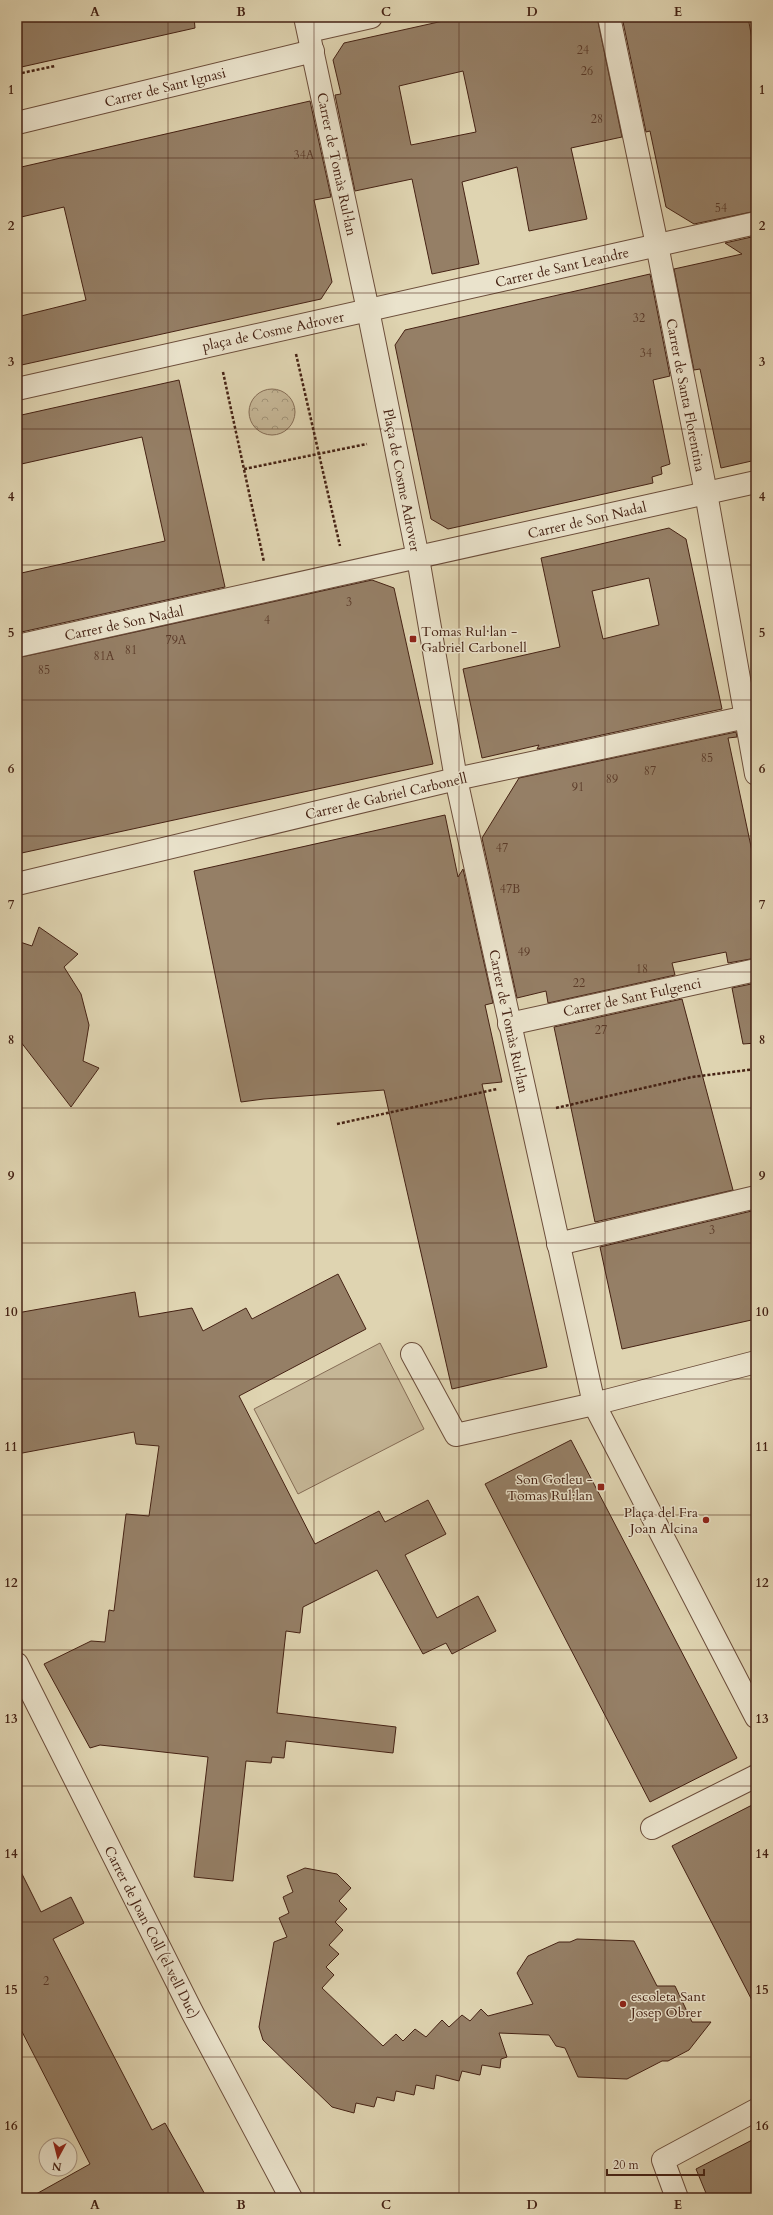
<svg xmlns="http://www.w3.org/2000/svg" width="773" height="2215" font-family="Cardo,serif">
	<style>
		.park { fill: url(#park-crowns); stroke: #856c55 }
		.garden { fill: #c5b696; stroke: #856c55 }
		.building { fill: #957f66; stroke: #452214; fill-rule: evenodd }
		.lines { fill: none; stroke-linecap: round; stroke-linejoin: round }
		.street-casing { stroke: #6c4e3b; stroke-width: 24 }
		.path { stroke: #452214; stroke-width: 2.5; stroke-dasharray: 3 2; stroke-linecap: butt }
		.street { stroke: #eae3cc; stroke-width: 22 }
		.grid { fill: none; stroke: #452214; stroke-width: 1; stroke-opacity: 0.55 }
		.poi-dot { fill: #8f2418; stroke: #eae3cc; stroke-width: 1.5 }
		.labels { text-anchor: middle; stroke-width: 3; stroke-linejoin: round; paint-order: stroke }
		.number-label { font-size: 12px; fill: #593928 }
		.street-label { font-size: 14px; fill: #452214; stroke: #eae3cc }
		.poi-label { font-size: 14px; fill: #452214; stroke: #eae3cc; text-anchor: start }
		.neatline { fill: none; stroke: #452214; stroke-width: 1.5 }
		.grid-label { font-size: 13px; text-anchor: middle; font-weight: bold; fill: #452214 }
	</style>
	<defs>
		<pattern id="park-crowns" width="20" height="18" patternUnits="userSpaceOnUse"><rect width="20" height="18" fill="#c5b696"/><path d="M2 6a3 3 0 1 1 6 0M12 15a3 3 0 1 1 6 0" fill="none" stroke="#a29479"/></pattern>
	</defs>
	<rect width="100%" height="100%" fill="#dfd4b1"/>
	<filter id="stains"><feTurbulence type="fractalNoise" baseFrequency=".005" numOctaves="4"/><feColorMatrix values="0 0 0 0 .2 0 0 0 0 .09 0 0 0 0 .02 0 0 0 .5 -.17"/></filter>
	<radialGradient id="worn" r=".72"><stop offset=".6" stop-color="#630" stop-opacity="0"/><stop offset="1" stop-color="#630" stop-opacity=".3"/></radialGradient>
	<circle class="park" cx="272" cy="412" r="23"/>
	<polygon class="garden" points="380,1343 424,1429 298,1494 254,1409"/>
	<g class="building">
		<polygon points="17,17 194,17 195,28 17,68"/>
		<path d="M461,17H597L622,137L571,148L587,219L529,231L517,167L462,182L479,264L432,274L412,179L355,191L335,95L341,94L333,60L344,43ZM463,71L476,132L411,145L399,86Z"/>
		<polygon points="622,17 748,17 756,61 756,211 694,224 666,207 650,131 646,132"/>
		<polygon points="310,101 331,197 314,200 332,282 321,299 17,366 17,317 86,300 64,207 17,218 17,168"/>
		<polygon points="756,236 756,460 721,468 700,369 694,370 674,269 742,254 725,243"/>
		<polygon points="650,274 670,376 653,380 670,464 661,467 662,474 652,477 653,483 448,529 431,519 395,345 405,330"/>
		<polygon points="179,380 225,587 17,633 17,574 165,541 142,437 17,465 17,416"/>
		<path d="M669,528L686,539L722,709L537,749L539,745L482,758L463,669L560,647L541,558ZM649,578L659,625L603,639L592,591Z"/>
		<polygon points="372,580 394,588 433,764 17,854 17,658"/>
		<polygon points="736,732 737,737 728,738 756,870 756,958 728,963 726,952 672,963 675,975 548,1003 546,991 517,998 482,838 519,778"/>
		<polygon points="445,815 458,877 463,869 493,1003 485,1005 502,1082 482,1084 547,1367 452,1389 384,1090 264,1099 241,1102 194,871"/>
		<polygon points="39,927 78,954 64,967 81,994 89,1025 83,1061 99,1068 71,1107 17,1037 17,941 32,946"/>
		<polygon points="756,983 756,1043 743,1044 732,988"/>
		<polygon points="682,999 733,1190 595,1222 554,1027"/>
		<polygon points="756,1210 756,1319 622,1349 600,1247"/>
		<polygon points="338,1274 366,1329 239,1396 315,1544 379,1511 385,1522 428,1500 446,1534 405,1555 437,1618 478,1596 496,1631 452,1654 446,1643 423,1654 377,1570 303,1607 300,1633 286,1631 277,1713 396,1727 393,1753 286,1741 284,1758 272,1757 271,1763 246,1761 233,1881 194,1877 208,1757 100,1745 90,1748 44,1664 91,1641 105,1642 109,1610 114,1611 126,1514 149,1516 159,1446 136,1444 134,1432 17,1454 17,1313 135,1292 139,1317 192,1308 203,1331 246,1308 252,1319"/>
		<polygon points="571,1440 737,1758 650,1802 485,1484"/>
		<polygon points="756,1803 756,2008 672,1846"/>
		<polygon points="17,1864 41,1912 71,1897 84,1923 53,1939 152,2130 165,2123 207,2198 29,2198 90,2164 17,2022"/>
		<polygon points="305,1868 337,1874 351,1888 339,1901 347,1909 335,1922 343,1930 329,1945 339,1954 326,1967 334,1975 322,1988 383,2046 396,2034 403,2041 415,2029 426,2037 442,2020 449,2027 462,2015 470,2021 481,2009 488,2016 533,2004 517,1973 528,1956 559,1942 570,1942 577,1939 634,1941 657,1986 675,1986 692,2022 711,2022 689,2050 668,2061 662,2061 627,2079 578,2077 565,2048 556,2046 549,2035 499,2033 507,2057 501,2059 500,2068 482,2065 480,2075 462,2071 459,2081 436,2075 434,2089 416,2085 414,2095 396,2091 394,2101 377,2097 374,2107 356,2103 354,2113 332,2107 263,2040 259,2027 274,1942 287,1937 279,1918 289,1913 283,1897 293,1892 287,1876"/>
		<polygon points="756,2138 756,2198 708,2198 696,2169"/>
	</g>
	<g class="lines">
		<g class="street-casing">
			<g id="street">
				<polyline points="305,17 368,310 418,558 456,779 594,1404 756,1717"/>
				<polyline points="609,17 657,245 706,493 756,774"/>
				<polyline points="309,31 371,17"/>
				<polyline points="17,123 313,51"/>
				<polyline points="17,389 756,223"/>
				<polyline points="17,646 756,482"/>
				<polyline points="17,884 456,779 756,715"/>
				<polyline points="509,1024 756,970"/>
				<polyline points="558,1244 756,1197"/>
				<polyline points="412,1354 456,1435 594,1404 756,1362"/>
				<polyline points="17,1664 192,2012 291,2198"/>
				<polyline points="652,1828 756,1776"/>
				<polyline points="677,2198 663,2160 756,2110"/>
			</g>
		</g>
		<g class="path">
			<polyline points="17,74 55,66"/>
			<polyline points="296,354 340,546"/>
			<polyline points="223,372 264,562"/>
			<polyline points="244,469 367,444"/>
			<polyline points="556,1108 692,1077 756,1069"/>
			<polyline points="337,1124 497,1089"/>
		</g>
		<use href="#street" class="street"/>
	</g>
	<path class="grid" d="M168,17V2198M314,17V2198M459,17V2198M605,17V2198M17,158H756M17,293H756M17,429H756M17,565H756M17,700H756M17,836H756M17,972H756M17,1108H756M17,1243H756M17,1379H756M17,1515H756M17,1650H756M17,1786H756M17,1922H756M17,2057H756"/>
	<g class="poi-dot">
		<rect x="409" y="635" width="8" height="8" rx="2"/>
		<rect x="597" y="1483" width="8" height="8" rx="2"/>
		<circle cx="706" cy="1520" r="4"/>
		<circle cx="623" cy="2004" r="4"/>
	</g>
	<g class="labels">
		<g class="number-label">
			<text x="583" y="54">24</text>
			<text x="587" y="75">26</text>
			<text x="597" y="123">28</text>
			<text x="304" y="159">34A</text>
			<text x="721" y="212">54</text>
			<text x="639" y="322">32</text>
			<text x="646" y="357">34</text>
			<text x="349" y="606">3</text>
			<text x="267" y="624">4</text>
			<text x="176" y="644">79A</text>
			<text x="131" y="654">81</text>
			<text x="104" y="660">81A</text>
			<text x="44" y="674">85</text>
			<text x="707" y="762">85</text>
			<text x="650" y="775">87</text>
			<text x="612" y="783">89</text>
			<text x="578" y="791">91</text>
			<text x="502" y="852">47</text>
			<text x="510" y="893">47B</text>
			<text x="524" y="956">49</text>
			<text x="642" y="973">18</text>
			<text x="579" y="987">22</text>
			<text x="601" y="1034">27</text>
			<text x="712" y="1234">3</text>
			<text x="46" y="1985">2</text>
		</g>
		<g class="street-label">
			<text transform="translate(165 87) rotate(-14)" y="5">Carrer de Sant Ignasi</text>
			<text transform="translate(337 164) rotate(78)" y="5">Carrer de Tomàs Rul·lan</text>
			<text transform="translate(562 267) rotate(-13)" y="5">Carrer de Sant Leandre</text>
			<text transform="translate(273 331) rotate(-12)" y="5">plaça de Cosme Adrover</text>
			<text transform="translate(686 395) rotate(79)" y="5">Carrer de Santa Florentina</text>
			<text transform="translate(402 480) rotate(79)" y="5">Plaça de Cosme Adrover</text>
			<text transform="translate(587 520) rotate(-13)" y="5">Carrer de Son Nadal</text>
			<text transform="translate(124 623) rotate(-12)" y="5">Carrer de Son Nadal</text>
			<text transform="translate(386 796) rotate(-13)" y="5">Carrer de Gabriel Carbonell</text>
			<text transform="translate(632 997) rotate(-12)" y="5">Carrer de Sant Fulgenci</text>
			<text transform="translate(509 1021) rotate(78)" y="5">Carrer de Tomàs Rul·lan</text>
			<text transform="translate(152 1932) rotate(63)" y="5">Carrer de Joan Coll (el vell Duc)</text>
		</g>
		<g class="poi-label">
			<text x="421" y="636">Tomas Rul·lan -<tspan x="421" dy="16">Gabriel Carbonell</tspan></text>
			<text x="593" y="1484" text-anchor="end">Son Gotleu -<tspan x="593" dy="16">Tomas Rul·lan</tspan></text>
			<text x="698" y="1517" text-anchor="end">Plaça del Fra<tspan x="698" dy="16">Joan Alcina</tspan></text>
			<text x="631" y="2001">escoleta Sant<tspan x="631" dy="16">Josep Obrer</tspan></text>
		</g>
	</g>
	<rect width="773" height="2215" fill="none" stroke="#dfd4b1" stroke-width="44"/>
	<g transform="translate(58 2157) rotate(187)"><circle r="19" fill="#eae3cc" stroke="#a89682"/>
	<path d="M0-3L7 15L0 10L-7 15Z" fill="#8f2418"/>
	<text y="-6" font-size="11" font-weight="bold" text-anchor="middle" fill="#452214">N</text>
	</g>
	<path d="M607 2169v6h97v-6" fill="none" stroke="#452214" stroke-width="2"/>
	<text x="613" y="2169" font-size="12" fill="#452214" stroke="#eae3cc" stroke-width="3" paint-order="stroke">20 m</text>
	<rect x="22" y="22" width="729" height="2171" class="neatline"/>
	<g class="grid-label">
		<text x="95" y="16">A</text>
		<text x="241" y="16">B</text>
		<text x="386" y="16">C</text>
		<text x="532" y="16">D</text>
		<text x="678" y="16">E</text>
		<text x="11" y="94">1</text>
		<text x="762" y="94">1</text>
		<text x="11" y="230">2</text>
		<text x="762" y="230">2</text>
		<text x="11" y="366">3</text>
		<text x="762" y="366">3</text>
		<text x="11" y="501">4</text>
		<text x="762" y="501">4</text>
		<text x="11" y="637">5</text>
		<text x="762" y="637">5</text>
		<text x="11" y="773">6</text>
		<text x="762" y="773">6</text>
		<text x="11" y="909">7</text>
		<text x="762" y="909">7</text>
		<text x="11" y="1044">8</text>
		<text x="762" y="1044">8</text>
		<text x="11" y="1180">9</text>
		<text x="762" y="1180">9</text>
		<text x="11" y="1316">10</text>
		<text x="762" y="1316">10</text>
		<text x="11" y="1451">11</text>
		<text x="762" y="1451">11</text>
		<text x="11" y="1587">12</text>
		<text x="762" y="1587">12</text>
		<text x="11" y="1723">13</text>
		<text x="762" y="1723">13</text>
		<text x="11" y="1858">14</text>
		<text x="762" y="1858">14</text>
		<text x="11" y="1994">15</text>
		<text x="762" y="1994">15</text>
		<text x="11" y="2130">16</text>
		<text x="762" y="2130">16</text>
		<text x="95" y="2209">A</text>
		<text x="241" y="2209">B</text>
		<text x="386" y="2209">C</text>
		<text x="532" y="2209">D</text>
		<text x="678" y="2209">E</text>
	</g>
	<rect width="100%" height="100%" filter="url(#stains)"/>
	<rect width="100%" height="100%" fill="url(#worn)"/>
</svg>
